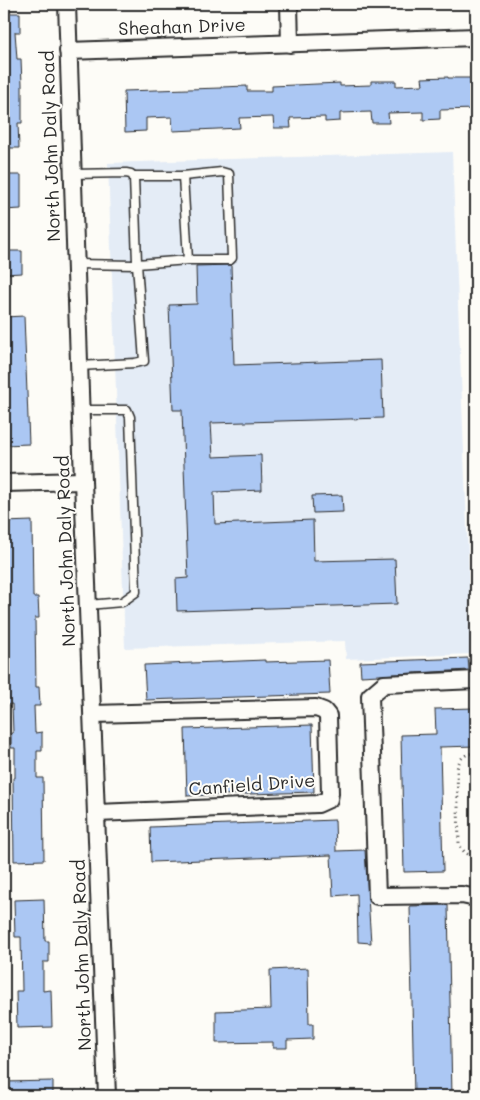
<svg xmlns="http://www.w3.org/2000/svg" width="480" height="1100" font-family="Mali,sans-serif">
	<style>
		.built { fill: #e4ecf6 }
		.building { fill: #abc7f3; stroke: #2b2b2b }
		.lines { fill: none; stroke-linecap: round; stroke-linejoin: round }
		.service-casing { stroke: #2b2b2b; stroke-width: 11 }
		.minor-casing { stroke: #2b2b2b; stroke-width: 20 }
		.path { stroke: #2b2b2b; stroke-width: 3; stroke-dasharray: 1 4; stroke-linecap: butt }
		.service { stroke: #fdfcf7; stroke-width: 8 }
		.minor { stroke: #fdfcf7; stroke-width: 16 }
		.labels { text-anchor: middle; stroke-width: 4; stroke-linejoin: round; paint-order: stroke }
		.street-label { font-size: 18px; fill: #2b2b2b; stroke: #fdfcf7 }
	</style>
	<rect width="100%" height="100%" fill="#fdfcf7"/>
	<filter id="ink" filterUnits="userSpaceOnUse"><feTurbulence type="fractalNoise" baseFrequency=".02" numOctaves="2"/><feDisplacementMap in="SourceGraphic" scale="10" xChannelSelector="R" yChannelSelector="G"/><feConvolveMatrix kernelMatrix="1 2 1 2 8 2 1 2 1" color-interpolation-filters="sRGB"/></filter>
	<g filter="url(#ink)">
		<polygon class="built" points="452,152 472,654 346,659 345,641 125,648 108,163"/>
		<g class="building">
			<polygon points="4,13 20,13 20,32 15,32 17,59 21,59 22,84 22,123 18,123 19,148 4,148"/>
			<polygon points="448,77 448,78 476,78 476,109 440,110 440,119 423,120 423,112 388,113 389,123 372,123 371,112 340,113 340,121 325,122 325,117 290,118 291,128 274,128 273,117 239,118 240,128 173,131 172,117 146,118 146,131 125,132 124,91 221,88 221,87 247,86 247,91 272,91 272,86 340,83 340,86 371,85 371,81 396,81 396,86 423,85 422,78"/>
			<polygon points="4,175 21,175 21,209 4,210"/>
			<polygon points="4,251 22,251 22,273 4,274"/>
			<polygon points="231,265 234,365 381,360 383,418 211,423 213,457 261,455 262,490 214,492 215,524 313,520 314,561 395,559 397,604 177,611 176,579 188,578 182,410 173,410 169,305 197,304 196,266"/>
			<polygon points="24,316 29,444 4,445 4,317"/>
			<polygon points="342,495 343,512 313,513 312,496"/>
			<polygon points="32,521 33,597 38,597 39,618 35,618 36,687 39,687 40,706 34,706 35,733 42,732 42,751 37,751 37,778 43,778 44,860 14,861 13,778 15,778 15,748 11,748 11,733 13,733 12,704 4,705 4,522"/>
			<polygon points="468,658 469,670 361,676 360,662"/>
			<polygon points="265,660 265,662 328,660 330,694 146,700 144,665"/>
			<polygon points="476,708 476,746 440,747 443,871 404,872 401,735 436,734 435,709"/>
			<polygon points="312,725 314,792 187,796 185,729"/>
			<polygon points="335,820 336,851 365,850 371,943 358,942 357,894 333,896 331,855 151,862 150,827"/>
			<polygon points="44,899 45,941 49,941 49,962 43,962 43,991 51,990 52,1027 17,1028 16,991 22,991 21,937 15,937 14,900"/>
			<polygon points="448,905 452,1096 414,1096 410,906"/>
			<polygon points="308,968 309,1024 313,1024 313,1039 287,1040 287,1048 273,1048 273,1042 216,1043 216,1011 271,1009 270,970"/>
			<polygon points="53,1081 53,1096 4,1096 4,1082"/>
		</g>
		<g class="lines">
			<g class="service-casing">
				<g id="service">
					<polyline points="72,174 126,173 131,174 134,177 137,262 136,265 76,264"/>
					<polyline points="183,176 222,172 229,174 232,258 230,260 188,260"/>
					<polyline points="79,366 135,363 144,361 137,264 188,260 183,176 133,176"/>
					<polyline points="81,410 127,410 130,417 136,592 122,602 88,605"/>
				</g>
			</g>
			<g class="minor-casing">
				<g id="minor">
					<polyline points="67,4 83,481 107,1096"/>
					<polyline points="289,4 290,44"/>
					<polyline points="68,51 476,37"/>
					<polyline points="4,483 83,481"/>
					<polyline points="476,680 384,684 370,696 377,896 462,895 476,898"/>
					<polyline points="93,714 316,708 324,711 328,716 330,793 329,799 318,804 97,813"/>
				</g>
			</g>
			<g class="path">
				<path d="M476,754C465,752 459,759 457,769L459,843C462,851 467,856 476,856"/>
				<polyline points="475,856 476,873"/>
			</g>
			<use href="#service" class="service"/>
			<use href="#minor" class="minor"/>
		</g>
	</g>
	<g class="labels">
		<g class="street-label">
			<text transform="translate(182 27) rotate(-2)" y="6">Sheahan Drive</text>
			<text transform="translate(51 146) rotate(-92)" y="6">North John Daly Road</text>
			<text transform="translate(66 551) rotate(-92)" y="6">North John Daly Road</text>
			<text transform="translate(252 785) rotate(-4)" y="6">Canfield Drive</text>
			<text transform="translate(82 955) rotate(-92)" y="6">North John Daly Road</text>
		</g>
	</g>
	<rect width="480" height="1100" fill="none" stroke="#fdfcf7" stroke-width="20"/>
	<rect x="10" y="10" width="460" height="1080" fill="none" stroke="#2b2b2b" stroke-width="2" filter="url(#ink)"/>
</svg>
